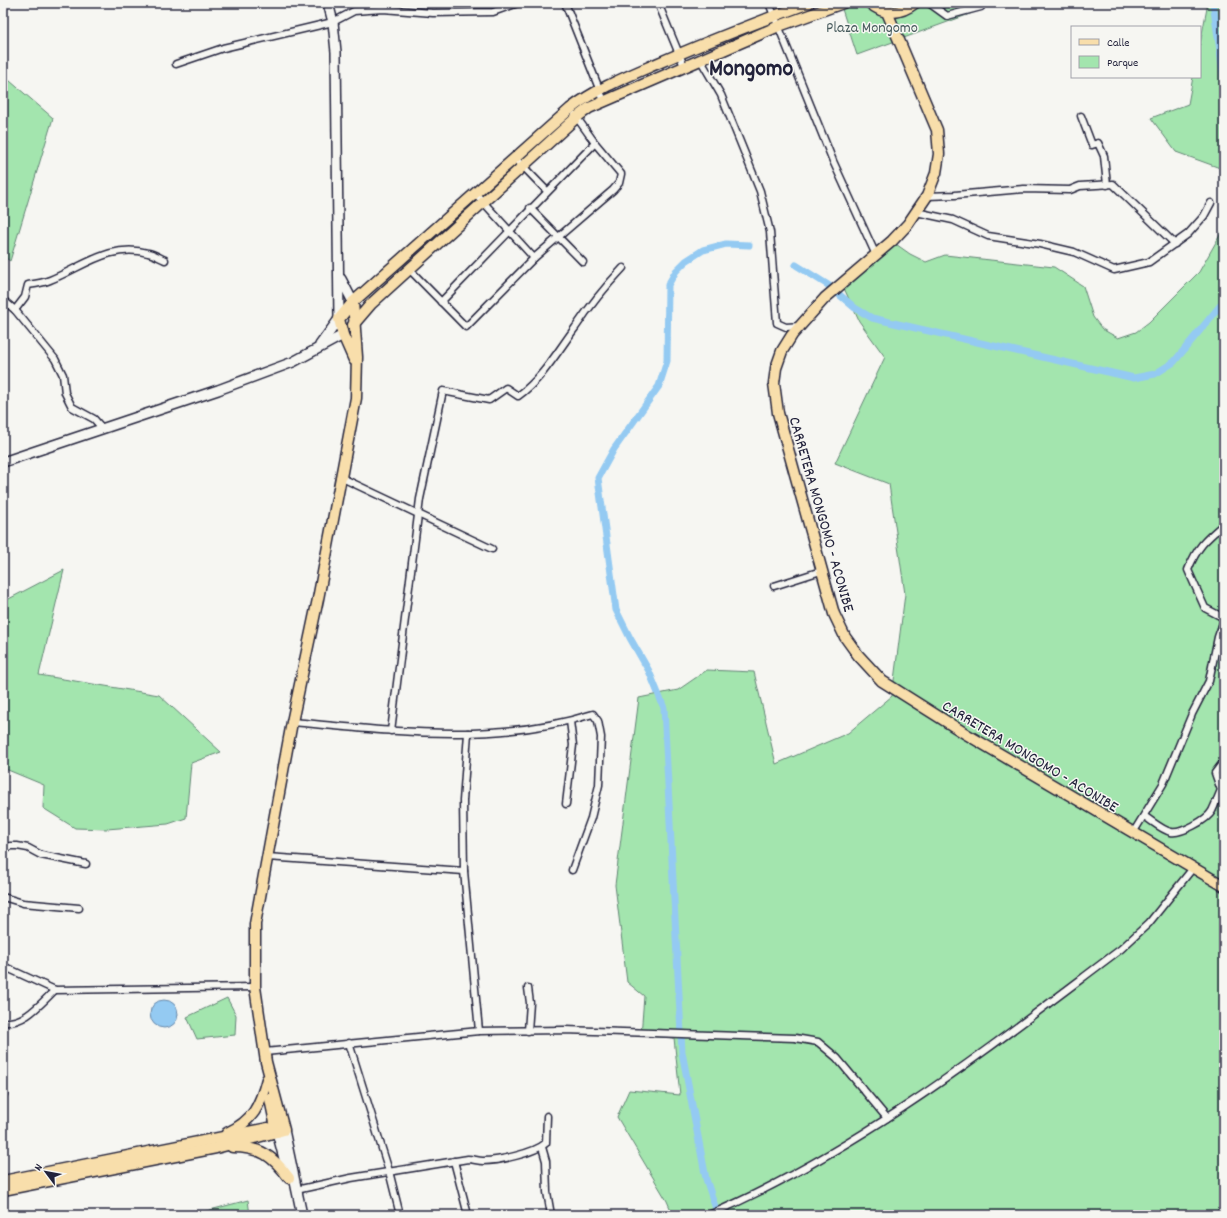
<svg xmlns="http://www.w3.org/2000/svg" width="1227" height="1218" font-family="Dekko,sans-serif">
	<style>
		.green { fill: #a3e5ae; stroke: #628474 }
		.water { fill: #94caf2; stroke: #6687a9 }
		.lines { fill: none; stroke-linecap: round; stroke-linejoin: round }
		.canal { stroke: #94caf2; stroke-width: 7 }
		.street-casing { stroke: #22223b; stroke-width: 9 }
		.secondary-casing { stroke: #22223b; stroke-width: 12 }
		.primary-casing { stroke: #22223b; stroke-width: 13 }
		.street { stroke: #f6f6f2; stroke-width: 6 }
		.secondary { stroke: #f6f6f2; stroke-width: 9 }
		.primary { stroke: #f8deab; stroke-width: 10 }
		.labels { text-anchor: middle; stroke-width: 3; stroke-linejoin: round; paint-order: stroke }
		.park-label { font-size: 16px; fill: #495c5e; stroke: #f6f6f2 }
		.street-label { font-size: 16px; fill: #22223b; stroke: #f6f6f2 }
		.town-label { font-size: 24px; font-weight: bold; fill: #22223b; stroke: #f6f6f2 }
	</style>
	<rect width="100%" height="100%" fill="#f6f6f2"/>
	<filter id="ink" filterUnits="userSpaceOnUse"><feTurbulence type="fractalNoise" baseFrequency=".025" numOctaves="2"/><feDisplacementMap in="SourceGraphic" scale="8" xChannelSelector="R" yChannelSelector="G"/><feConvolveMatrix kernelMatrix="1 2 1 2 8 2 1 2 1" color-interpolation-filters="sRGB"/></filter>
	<g filter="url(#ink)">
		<g class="green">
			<polygon points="840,3 975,3 978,11 857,55"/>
			<polygon points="1208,3 1224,3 1224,171 1220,168 1176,152 1151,118 1188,104 1193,77 1200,77 1200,44"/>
			<polygon points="3,75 53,118 10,261 3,256"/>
			<polygon points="1224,228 1224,1215 673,1215 667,1201 617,1117 629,1090 680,1095 674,1038 641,1036 644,996 627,982 615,885 639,698 678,690 707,670 754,672 776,764 848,733 892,696 905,594 889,484 835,463 885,357 859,321 843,286 893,242 910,254 926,262 945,255 1054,267 1083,286 1093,317 1102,329 1118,338 1136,332 1149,322 1199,272"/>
			<polygon points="64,570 39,675 159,695 221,752 191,763 186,818 168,824 107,829 75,828 43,808 44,785 3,768 3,602"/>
			<polygon points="227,998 236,1015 235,1035 197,1039 187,1017"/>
			<polygon points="248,1200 250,1215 190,1215 191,1215"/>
		</g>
		<circle class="water" cx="164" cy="1014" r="14"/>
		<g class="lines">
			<g class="canal">
				<polyline points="1213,3 1224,79"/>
				<polyline points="796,265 828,285 855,308 872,318 1134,378 1155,374 1174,362 1224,301"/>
				<polyline points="718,1215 706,1179 682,1052 664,708 649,671 630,638 616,610 598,478 614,449 659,386 667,361 668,285 676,271 686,261 703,250 726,244 749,245"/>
			</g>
			<g class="street-casing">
				<g id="street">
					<polyline points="565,3 604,101"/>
					<polyline points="658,3 684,66"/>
					<polyline points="769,3 833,161 875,253"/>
					<polyline points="929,3 947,16 981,7"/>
					<polyline points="700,59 721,95 760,191 770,232 777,323 786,327 800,326"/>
					<polyline points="176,64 223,48 333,22 354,11 383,9 433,13 493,12 518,3"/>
					<polyline points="1081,116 1092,145 1098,143 1104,156 1107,185"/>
					<polyline points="515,158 547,191"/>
					<polyline points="475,193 534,258"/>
					<polyline points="927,196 955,195 1024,189 1070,190 1080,186 1113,184 1175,244"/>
					<polyline points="530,208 583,262"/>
					<polyline points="916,212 953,220 988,236 1040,244 1074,252 1114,270 1149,262 1188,234 1204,216 1211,203"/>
					<polyline points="410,270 466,327 534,258 613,190 619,183 621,174 595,143 575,115"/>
					<polyline points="3,300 15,310 55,359 63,375 65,393 72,407 94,419 102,428"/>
					<polyline points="441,302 595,143"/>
					<path d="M15,310L25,297L28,285C35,284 43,283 50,280C81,268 111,242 148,253C154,254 160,258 165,260"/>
					<polyline points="340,477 492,549"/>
					<path d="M1224,524C1205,540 1197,547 1188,570L1205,608L1224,618"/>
					<polyline points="774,586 821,571"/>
					<path d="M292,722C392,731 495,745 593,714L598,721L601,737L599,785L591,818L572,870"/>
					<path d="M391,731L420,499L443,391L489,400L506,388L518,396C543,378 557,352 575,328C589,307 605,287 623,268"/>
					<polyline points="468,733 463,801 464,871 479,1031"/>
					<polyline points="566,804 573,745 570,721"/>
					<path d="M1144,816C1152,821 1162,830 1171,832C1181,834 1207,820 1212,811C1215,805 1218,797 1221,790L1215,773L1224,761"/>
					<polyline points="1133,833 1163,784 1192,714 1209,681 1218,637 1224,620"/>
					<polyline points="3,850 10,846 17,846 28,848 41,855 86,864"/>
					<polyline points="267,857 464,871"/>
					<polyline points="3,897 23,903 79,908"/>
					<polyline points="3,966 55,990 255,987"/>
					<path d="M3,1022C25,1024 40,1004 55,990"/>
					<polyline points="528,1031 530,1003 528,988"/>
					<polyline points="349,1043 389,1171 400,1215"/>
					<polyline points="265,1052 479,1031 565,1030 795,1038 818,1042 837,1058 887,1118"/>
					<polyline points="3,1094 4,1094"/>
					<polyline points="542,1147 546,1161 547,1192 551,1215"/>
					<polyline points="454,1161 468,1215"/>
					<path d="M296,1190L351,1178L468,1159C473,1159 478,1161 483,1161C498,1161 535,1153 546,1143L547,1116"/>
					<path d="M709,1215C861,1150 990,1047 1121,949L1149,923L1193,868"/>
				</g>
			</g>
			<g class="secondary-casing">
				<g id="secondary">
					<polyline points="341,279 353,302"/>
					<polyline points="320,345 339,319 336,52 333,22 328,3"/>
					<polyline points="3,462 218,390 293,362 343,335"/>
					<polyline points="284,1130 302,1215"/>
					<polyline points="277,1132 286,1166"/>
				</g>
			</g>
			<g class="primary-casing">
				<g id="primary">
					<path d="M870,3C884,16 901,14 915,3"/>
					<polyline points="887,12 937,130 939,154 936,173 927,196 908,224 892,241 825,298 792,335 782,351 776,368 774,383 778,413 834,614 845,637 858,655 882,681 966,734 1224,886"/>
					<polyline points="353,325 371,304 577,117 589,108 779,26 843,3"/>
					<path d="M354,360L343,335L339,319L353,302L570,109C596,89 626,77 656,64C706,42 758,22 809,3"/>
					<polyline points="270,1099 277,1132"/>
					<path d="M227,1133C253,1121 260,1106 267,1079"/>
					<path d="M232,1147C261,1147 273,1156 289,1178"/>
					<polyline points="3,1181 268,1128"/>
					<polyline points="3,1190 216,1148 284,1130 266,1062 255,987 255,924 292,722 318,599 356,398 357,357 353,302"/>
				</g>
			</g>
			<use href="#street" class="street"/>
			<use href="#secondary" class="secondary"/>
			<use href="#primary" class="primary"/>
		</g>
	</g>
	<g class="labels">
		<g class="park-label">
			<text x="872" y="32">Plaza Mongomo</text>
		</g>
		<g class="street-label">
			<text transform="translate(823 514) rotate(74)" y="6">CARRETERA MONGOMO - ACONIBE</text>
			<text transform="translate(1031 755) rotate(31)" y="6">CARRETERA MONGOMO - ACONIBE</text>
		</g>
		<g class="town-label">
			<text x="751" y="75">Mongomo</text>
		</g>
	</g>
	<rect width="1227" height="1218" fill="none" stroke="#f6f6f2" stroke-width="16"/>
	<rect x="8" y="8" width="1211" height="1202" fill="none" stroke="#22223b" stroke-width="1.5" filter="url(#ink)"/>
	<rect x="1071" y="26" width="130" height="52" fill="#f6f6f2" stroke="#a1a1a9"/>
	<rect x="1079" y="39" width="20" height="6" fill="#f8deab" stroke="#a1a1a9"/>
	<text x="1107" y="46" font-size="12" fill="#22223b">Calle</text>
	<rect x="1079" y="56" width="20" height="12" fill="#a3e5ae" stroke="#a1a1a9"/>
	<text x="1107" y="66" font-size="12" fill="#22223b">Parque</text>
	<g transform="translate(46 1172) rotate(302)" stroke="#f6f6f2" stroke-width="3" paint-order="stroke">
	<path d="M0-3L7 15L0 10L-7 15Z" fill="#22223b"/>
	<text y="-6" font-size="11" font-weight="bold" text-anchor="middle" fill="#22223b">N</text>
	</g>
</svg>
